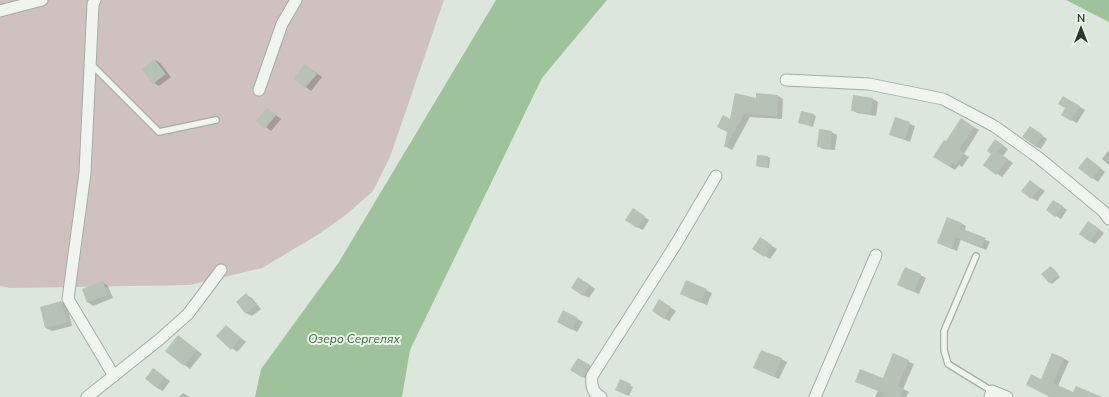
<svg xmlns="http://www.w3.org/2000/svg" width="1109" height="397" font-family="'Nunito Sans',sans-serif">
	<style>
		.green { fill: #cfc1bf }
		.water { fill: #9ec39a }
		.shadow { fill: #0003 }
		.building { fill: #b5c2b5 }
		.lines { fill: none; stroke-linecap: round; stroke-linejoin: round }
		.lane-casing { stroke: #a3afa3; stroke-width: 8 }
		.street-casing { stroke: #a3afa3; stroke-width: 13 }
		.lane { stroke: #eff4ef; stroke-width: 5.5 }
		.street { stroke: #eff4ef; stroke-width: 11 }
		.labels { text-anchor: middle; stroke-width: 4; stroke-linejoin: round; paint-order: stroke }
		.water-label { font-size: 12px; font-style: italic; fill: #386b35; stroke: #ecf4ec }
	</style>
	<rect width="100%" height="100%" fill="#dde6dd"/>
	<polygon class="green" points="0,0 444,0 390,157 373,191 347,214 319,234 262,268 190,285 10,288 0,286"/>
	<g class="water">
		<polygon points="496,0 607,0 542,78 410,350 402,397 255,397 261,369 339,262"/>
		<polygon points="1066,0 1109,0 1109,22"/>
	</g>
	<g class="shadow">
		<polygon points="155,60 160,63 171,77 159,86 154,83"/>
		<polygon points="305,65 322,77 311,91 294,78"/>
		<polygon points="778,96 783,99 782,119 750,117 732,150 725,146 730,120 757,99"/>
		<polygon points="854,96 873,99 878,102 876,116 857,113 852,110"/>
		<polygon points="1064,97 1085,110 1077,123 1062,115 1066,108"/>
		<polygon points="272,112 281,119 271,131 258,121"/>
		<polygon points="813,115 816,116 813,127 800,123"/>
		<polygon points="895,119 915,126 910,142 890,134"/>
		<polygon points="967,123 979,130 964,154 969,157 962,167 959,165 955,170 950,167 947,143"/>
		<polygon points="1036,131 1047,139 1041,149 1035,146"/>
		<polygon points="831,132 837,135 835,150 823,149 818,146"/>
		<polygon points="1001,144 1008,149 1003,156 1013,163 1002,177 984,165"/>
		<polygon points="1108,151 1109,152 1109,165 1102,159"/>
		<polygon points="768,157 770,158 769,168 757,166"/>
		<polygon points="1092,162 1105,172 1098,182 1080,168"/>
		<polygon points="1030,181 1045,191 1037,201 1032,198"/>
		<polygon points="1059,204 1067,210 1061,219 1047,210"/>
		<polygon points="638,213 649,220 643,230 637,227"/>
		<polygon points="962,224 966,226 965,230 990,242 986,250 961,239 957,251 938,243"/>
		<polygon points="1094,225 1104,233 1095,244 1090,241"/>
		<polygon points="765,242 777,249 770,259 765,256"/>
		<polygon points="1051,267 1060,277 1052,284 1049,282"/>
		<polygon points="906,268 926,278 919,294 904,288"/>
		<polygon points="584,281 595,289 589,298 583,295"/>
		<polygon points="687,281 712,293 707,305 687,297"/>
		<polygon points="103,283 108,286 113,298 93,306 88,302"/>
		<polygon points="246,295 252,298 261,309 252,316 246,313"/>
		<polygon points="61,302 67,305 72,326 52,331 46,328 41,307"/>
		<polygon points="665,304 676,311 669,321 664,318"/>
		<polygon points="564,312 583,322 577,332 558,322"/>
		<polygon points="226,326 246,342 237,352 217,336"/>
		<polygon points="183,340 202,354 190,369 167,351"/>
		<polygon points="1053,354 1069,361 1058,386 1074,393 1092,397 1052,397 1042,380"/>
		<polygon points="893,355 914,364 903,389 909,392 906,397 875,397 878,391 857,382 883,379"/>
		<polygon points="578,359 595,369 588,380 572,370"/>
		<polygon points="781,359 787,362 779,379 760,371"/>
		<polygon points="153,369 170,381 163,391 157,388"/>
		<polygon points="620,381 633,387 629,396 618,391"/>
		<polygon points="183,393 188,396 190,397 179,397"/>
	</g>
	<g class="building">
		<polygon points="154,59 166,74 153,84 142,69"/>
		<polygon points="304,64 317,74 305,88 293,79"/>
		<polygon points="735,93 756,98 756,93 778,95 777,116 744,114 726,147 724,147 727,132 717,127 723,115 730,119"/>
		<polygon points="853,95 873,98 871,114 851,111"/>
		<polygon points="1063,96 1080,106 1071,121 1061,115 1065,108 1058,104"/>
		<polygon points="267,108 276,115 265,129 256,121"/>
		<polygon points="801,111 814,114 811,126 798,123"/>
		<polygon points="895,117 910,122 905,140 889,135"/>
		<polygon points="961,118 974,127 959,150 964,153 956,165 953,163 950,167 933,157 944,140 946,141"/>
		<polygon points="1030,126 1043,135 1035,146 1022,137"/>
		<polygon points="819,129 832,131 830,148 817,147"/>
		<polygon points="995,139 1003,145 998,152 1008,159 996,175 983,165 991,154 987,151"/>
		<polygon points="757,155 768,156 767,168 756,166"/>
		<polygon points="1087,157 1101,168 1092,179 1078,168"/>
		<polygon points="1030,180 1040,188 1031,199 1021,191"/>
		<polygon points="1053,200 1063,206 1055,217 1046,210"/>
		<polygon points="633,208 645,216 637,228 625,220"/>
		<polygon points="947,217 962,223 960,228 986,238 981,248 956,238 952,249 937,243"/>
		<polygon points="1088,221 1099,229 1090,242 1079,234"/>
		<polygon points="760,237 772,245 764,257 752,249"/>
		<polygon points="1051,266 1059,275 1049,283 1041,274"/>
		<polygon points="905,267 921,274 914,292 897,285"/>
		<polygon points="578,277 590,285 583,296 571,288"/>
		<polygon points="686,280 707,289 701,303 680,294"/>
		<polygon points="103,281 108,295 87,303 82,289"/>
		<polygon points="246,293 256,305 246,314 236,302"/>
		<polygon points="659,299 671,307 664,319 652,311"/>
		<polygon points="61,301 67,323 45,328 40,307"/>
		<polygon points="563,310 578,318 572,330 557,322"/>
		<polygon points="226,325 241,338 231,350 216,336"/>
		<polygon points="178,335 197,350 184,366 165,351"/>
		<polygon points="761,350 782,358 774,377 753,368"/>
		<polygon points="893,353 909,360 898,386 904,388 900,397 882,397 884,393 855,382 860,369 883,378"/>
		<polygon points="1052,353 1064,358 1053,383 1073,392 1076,386 1102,397 1050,397 1026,385 1031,374 1041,379"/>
		<polygon points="578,358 590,365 583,378 570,370"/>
		<polygon points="153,368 165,377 157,388 145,379"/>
		<polygon points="620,379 631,384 626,395 615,390"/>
	</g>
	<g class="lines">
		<g class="lane-casing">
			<g id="lane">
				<polyline points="91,64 159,132 216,120"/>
				<polyline points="976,256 944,331 944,350 948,364 992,391"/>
			</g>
		</g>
		<g class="street-casing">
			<g id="street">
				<polyline points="95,0 93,4 85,173 68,299 114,376"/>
				<polyline points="0,11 42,0"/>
				<polyline points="786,80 869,84 943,99 994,126 1039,158 1103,211 1109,219"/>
				<polyline points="259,90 282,24 296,0"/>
				<polyline points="87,397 160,339 188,314 221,270"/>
				<path d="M601,397C592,393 591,384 592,376L676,244L716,176"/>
				<polyline points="815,397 876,255"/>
				<polyline points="990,397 992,391 1007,397"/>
			</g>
		</g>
		<use href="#lane" class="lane"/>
		<use href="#street" class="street"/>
	</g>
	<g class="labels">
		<g class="water-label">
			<text x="354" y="343">Озеро Сергелях</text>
		</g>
	</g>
	<g transform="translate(1081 28)" stroke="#ecf4ec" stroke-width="3" paint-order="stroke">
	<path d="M0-3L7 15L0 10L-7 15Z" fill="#283b28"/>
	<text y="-6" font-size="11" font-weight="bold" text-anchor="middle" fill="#283b28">N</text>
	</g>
</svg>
